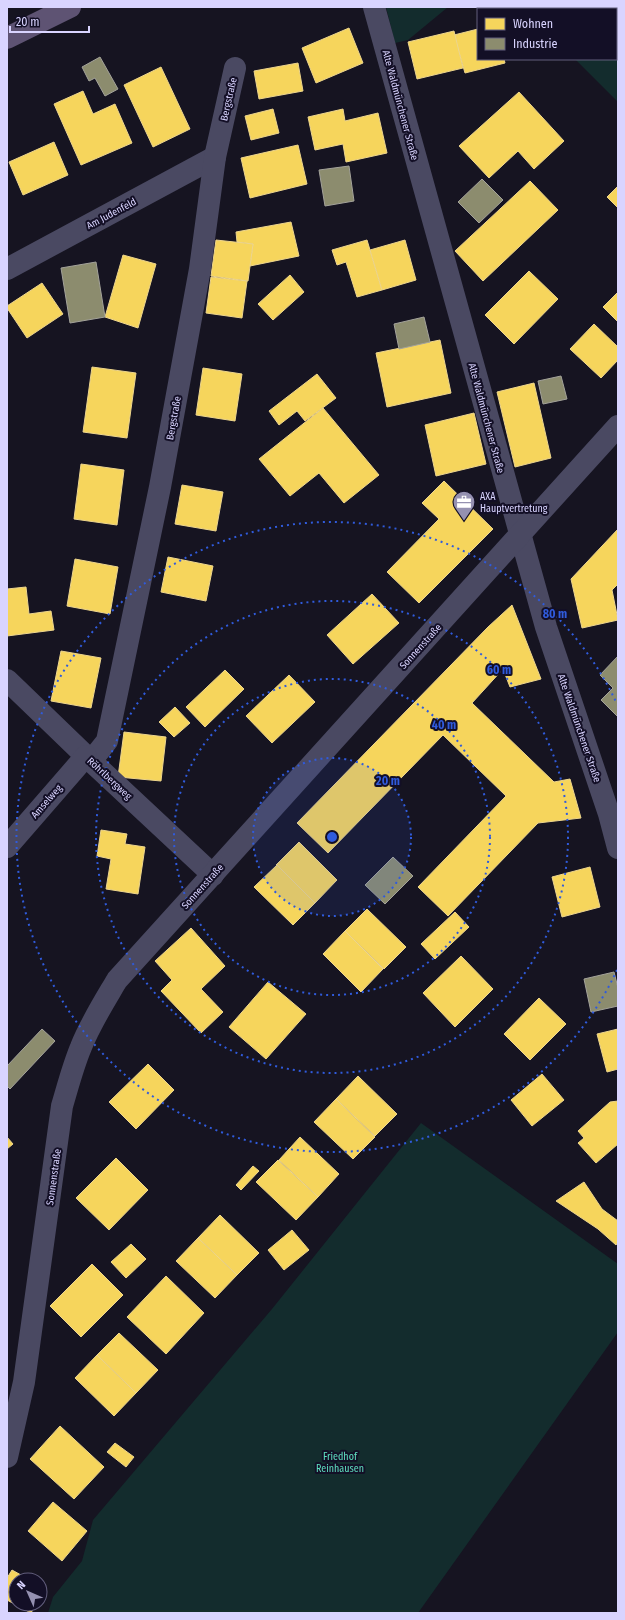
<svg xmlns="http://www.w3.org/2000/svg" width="625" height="1620" font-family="'Fira Sans Condensed',sans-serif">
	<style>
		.green { fill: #132c2d }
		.homes { fill: #f6d55c; stroke: #edd58d }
		.industry { fill: #8c8c6e; stroke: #a3a29a }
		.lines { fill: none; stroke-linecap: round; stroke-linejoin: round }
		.minor { stroke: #4a4962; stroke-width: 22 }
		.major { stroke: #5e5373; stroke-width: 22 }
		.ring { fill: none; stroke: #305bdc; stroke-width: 2; stroke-dasharray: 2 4 }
		.labels { text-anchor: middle; stroke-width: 4; stroke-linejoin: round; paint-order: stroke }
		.street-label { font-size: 10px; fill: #d9d4ff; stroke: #130f26 }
		.poi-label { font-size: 10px; fill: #d9d4ff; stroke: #130f26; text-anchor: start }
		.park-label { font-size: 10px; fill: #5fe0c0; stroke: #130f26 }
		.centre { fill: #305bdc; stroke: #130f26; stroke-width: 2 }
		.ring-label { font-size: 12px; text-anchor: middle; font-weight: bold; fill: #305bdc; stroke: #130f26; stroke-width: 4; stroke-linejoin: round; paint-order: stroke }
	</style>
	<rect width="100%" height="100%" fill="#161421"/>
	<g class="green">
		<polygon points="386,7 448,7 408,40 395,43"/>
		<polygon points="526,7 617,7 615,9 527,9"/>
		<polygon points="618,17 618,102 575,59 616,59 616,19"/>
		<polygon points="421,1123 618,1264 618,1332 418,1613 48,1613 53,1597 82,1561 93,1520 272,1309"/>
	</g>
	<g class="homes">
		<polygon points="349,28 363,63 316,83 302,48"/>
		<polygon points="478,29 478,59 504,59 505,63 465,73 454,35"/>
		<polygon points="454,31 463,68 417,79 408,42"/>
		<polygon points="298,63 303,91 259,99 254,71"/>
		<polygon points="161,67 190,129 153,147 124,85"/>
		<polygon points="83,91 93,114 115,104 132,143 81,165 54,104"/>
		<polygon points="519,92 564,141 534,169 518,151 489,178 459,146"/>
		<polygon points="273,109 279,133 251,140 245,116"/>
		<polygon points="343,109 345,121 378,113 387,153 346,162 343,144 315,150 308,117"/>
		<polygon points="54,142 68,175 23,195 9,162"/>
		<polygon points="298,145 307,184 250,198 241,158"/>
		<polygon points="530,181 558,210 483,281 455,251"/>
		<polygon points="618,186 618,208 607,197"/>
		<polygon points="291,222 299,256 250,266 253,244 237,242 236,232"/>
		<polygon points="216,240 253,244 248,281 211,276"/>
		<polygon points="367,240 382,290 357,297 346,262 337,265 332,250"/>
		<polygon points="405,240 416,280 382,290 370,250"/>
		<polygon points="123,255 156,264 138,328 105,317"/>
		<polygon points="529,271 558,299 514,344 485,315"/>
		<polygon points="290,275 304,292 273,320 258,304"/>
		<polygon points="211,277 247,281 242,318 206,313"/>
		<polygon points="42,283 63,314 27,338 7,308 7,306"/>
		<polygon points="618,292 618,322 603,307"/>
		<polygon points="594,324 618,347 618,360 601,378 570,349"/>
		<polygon points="440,340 451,393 387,407 376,353"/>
		<polygon points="92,367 136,373 127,438 83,432"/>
		<polygon points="203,368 242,374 235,421 196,415"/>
		<polygon points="317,374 336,398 305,421 297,411 279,425 269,411"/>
		<polygon points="534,383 551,458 515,467 497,392"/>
		<polygon points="323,408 379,475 344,503 319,473 290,496 259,459"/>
		<polygon points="474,413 486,464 436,476 425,425"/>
		<polygon points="81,464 124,470 117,525 74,519"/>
		<polygon points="444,481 493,529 419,603 387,572 439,519 422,503"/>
		<polygon points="182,485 223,492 216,531 175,524"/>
		<polygon points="618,529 618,584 612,590 618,620 582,628 571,579"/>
		<polygon points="168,557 213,566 206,601 161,592"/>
		<polygon points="75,559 118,567 110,614 67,606"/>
		<polygon points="26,587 29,614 51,611 54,630 7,636 7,589"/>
		<polygon points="372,594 399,623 353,664 327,635"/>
		<polygon points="512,605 541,679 510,687 503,669 472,703 554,782 570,779 581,818 538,823 448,916 418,887 506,796 443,735 328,853 297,823 488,627"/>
		<polygon points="61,651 101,658 91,708 51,701"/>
		<polygon points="225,670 244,689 205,727 186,707"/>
		<polygon points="289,675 315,702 272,743 246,716"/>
		<polygon points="175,707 190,723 174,737 159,722"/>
		<polygon points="124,732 166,737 161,781 118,777"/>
		<polygon points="101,830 127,834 125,844 145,847 138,894 106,889 111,859 97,856"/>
		<polygon points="299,842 337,880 315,903 276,865"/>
		<polygon points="277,865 315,903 293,925 254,887"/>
		<polygon points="590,867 600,907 562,917 552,877"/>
		<polygon points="367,909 406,947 384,969 345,931"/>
		<polygon points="455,912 469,927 435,959 421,944"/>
		<polygon points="191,928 225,966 201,989 223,1012 201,1033 161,991 172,980 155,961"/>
		<polygon points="345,931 383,969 361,992 323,954"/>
		<polygon points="461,956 493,989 455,1027 423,993"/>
		<polygon points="268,982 306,1014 266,1059 229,1027"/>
		<polygon points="539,998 566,1024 530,1060 504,1034"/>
		<polygon points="618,1029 618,1069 607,1072 597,1034"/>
		<polygon points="148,1064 174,1090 136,1129 109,1102"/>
		<polygon points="542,1074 564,1100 532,1126 511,1100"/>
		<polygon points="358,1076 397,1114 375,1136 336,1099"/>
		<polygon points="336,1099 375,1137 353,1159 314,1122"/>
		<polygon points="618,1101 618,1144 596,1163 578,1143 584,1138 578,1131 610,1102"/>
		<polygon points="7,1137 13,1144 7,1149"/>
		<polygon points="300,1137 339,1174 318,1197 279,1160"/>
		<polygon points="116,1158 148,1190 109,1230 76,1198"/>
		<polygon points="278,1160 318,1197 296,1220 256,1182"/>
		<polygon points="253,1166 259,1171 241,1190 236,1185"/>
		<polygon points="584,1182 602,1209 618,1221 618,1242 616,1245 598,1229 556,1201"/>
		<polygon points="220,1215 259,1253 237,1275 198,1238"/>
		<polygon points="292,1230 309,1250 284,1270 268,1250"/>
		<polygon points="198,1238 237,1275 215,1298 176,1261"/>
		<polygon points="131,1244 146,1259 126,1278 111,1262"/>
		<polygon points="92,1264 123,1295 81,1337 50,1306"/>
		<polygon points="166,1276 204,1313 166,1354 127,1317"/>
		<polygon points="119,1333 158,1370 136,1393 97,1355"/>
		<polygon points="97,1355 136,1393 114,1416 75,1378"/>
		<polygon points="60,1426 104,1467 74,1499 30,1459"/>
		<polygon points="115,1443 134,1457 126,1467 107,1452"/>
		<polygon points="53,1502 87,1531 62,1561 28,1531"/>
		<polygon points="12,1570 30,1580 16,1580 16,1604 36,1604 31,1613 7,1600 7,1578"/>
	</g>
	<g class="industry">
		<polygon points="100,57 118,89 105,96 95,78 89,81 82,67"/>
		<polygon points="349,166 354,201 325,206 319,170"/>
		<polygon points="482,179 503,200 479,223 458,202"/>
		<polygon points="96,262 105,317 70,323 61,268"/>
		<polygon points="424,317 430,342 399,349 394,324"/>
		<polygon points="561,376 567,399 543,404 538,381"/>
		<polygon points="618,656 618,717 601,700 613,688 600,675"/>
		<polygon points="393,857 413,876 385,904 365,885"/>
		<polygon points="614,972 618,988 618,1006 591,1012 584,979"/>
		<polygon points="42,1029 55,1041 10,1089 7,1086 7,1066"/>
	</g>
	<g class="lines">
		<g class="minor">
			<polyline points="374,7 546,627 609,814 618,848"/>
			<polyline points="7,269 215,157"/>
			<polyline points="7,680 91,761 213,875"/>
			<polyline points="91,761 107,741 160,487 200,269 215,157 235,68"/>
			<polyline points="7,847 86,756"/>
			<path d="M7,1457L24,1382L62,1106C68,1086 73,1066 81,1047C90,1024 104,1002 117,980L618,426"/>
		</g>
		<polyline class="major" points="7,38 70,7"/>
	</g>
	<circle cx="332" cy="837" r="79" fill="#305bdc" fill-opacity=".12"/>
	<g class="ring">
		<circle cx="332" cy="837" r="79"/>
		<circle cx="332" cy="837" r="158"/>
		<circle cx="332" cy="837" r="236"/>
		<path d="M617 970A315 315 0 1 1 617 704"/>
	</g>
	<defs>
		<g id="office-pin" transform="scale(1.15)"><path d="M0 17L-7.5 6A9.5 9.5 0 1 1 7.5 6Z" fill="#9591b1" stroke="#130f26"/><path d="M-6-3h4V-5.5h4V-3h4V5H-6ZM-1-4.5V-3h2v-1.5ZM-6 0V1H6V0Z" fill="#fff"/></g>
	</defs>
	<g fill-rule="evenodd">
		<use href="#office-pin" x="464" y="502"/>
	</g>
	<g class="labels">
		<g class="street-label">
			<text transform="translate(228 99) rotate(-77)" y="4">Bergstraße</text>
			<text transform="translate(401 105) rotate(75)" y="4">Alte Waldmünchener Straße</text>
			<text transform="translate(111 213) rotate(-28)" y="4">Am Judenfeld</text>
			<text transform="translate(173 418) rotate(-80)" y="4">Bergstraße</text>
			<text transform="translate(487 418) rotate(75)" y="4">Alte Waldmünchener Straße</text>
			<text transform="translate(420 646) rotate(-48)" y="4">Sonnenstraße</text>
			<text transform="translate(580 728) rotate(71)" y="4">Alte Waldmünchener Straße</text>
			<text transform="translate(110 778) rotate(43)" y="4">Röhrlbergweg</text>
			<text transform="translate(46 801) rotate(-49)" y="4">Amselweg</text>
			<text transform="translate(202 886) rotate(-48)" y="4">Sonnenstraße</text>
			<text transform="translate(53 1177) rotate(-82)" y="4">Sonnenstraße</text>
		</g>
		<g class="poi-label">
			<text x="480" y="500">AXA<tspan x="480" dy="12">Hauptvertretung</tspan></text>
		</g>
		<g class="park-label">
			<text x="340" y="1460">Friedhof<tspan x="340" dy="12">Reinhausen</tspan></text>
		</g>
	</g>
	<circle cx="332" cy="837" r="6" class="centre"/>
	<g class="ring-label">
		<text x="555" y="618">80 m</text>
		<text x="499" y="674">60 m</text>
		<text x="444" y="729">40 m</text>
		<text x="388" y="785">20 m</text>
	</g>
	<rect width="625" height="1620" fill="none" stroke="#d9d4ff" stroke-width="16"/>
	<rect x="477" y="8" width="140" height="52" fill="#130f26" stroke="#625e7d"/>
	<rect x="485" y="18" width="20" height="12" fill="#f6d55c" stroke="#625e7d"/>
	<text x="513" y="28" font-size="12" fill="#d9d4ff">Wohnen</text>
	<rect x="485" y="38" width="20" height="12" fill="#8c8c6e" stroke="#625e7d"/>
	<text x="513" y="48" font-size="12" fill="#d9d4ff">Industrie</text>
	<g transform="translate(28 1592) rotate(315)"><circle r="19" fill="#130f26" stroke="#625e7d"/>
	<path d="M0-3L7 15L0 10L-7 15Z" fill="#9591b1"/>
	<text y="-6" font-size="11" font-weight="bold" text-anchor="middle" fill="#d9d4ff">N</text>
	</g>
	<path d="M10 26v6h79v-6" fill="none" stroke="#d9d4ff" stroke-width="2"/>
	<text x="16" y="26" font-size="12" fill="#d9d4ff" stroke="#130f26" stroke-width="3" paint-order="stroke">20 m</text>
</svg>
